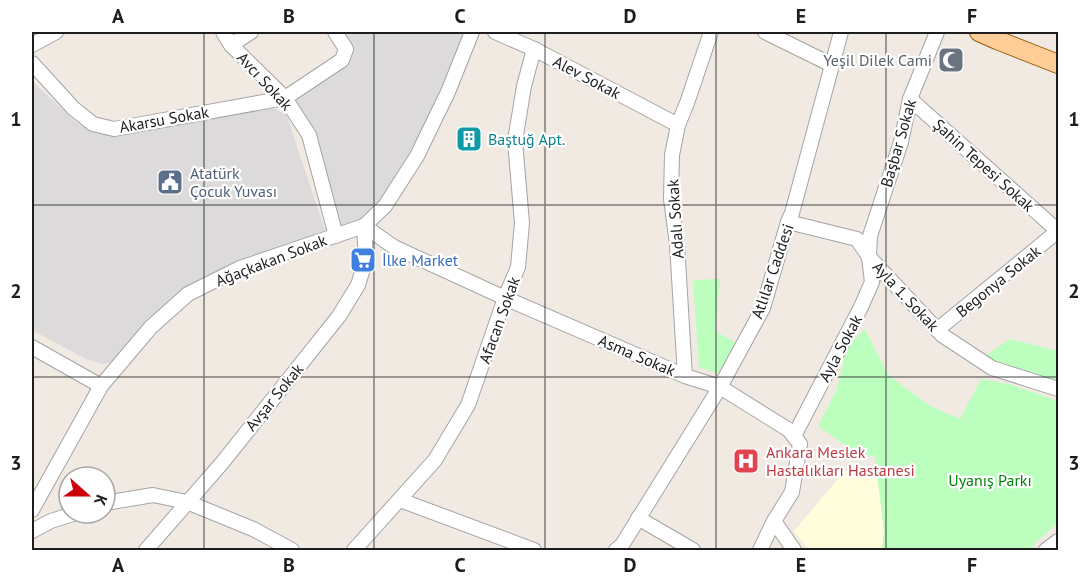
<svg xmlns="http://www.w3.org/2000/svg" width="1090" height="582" font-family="'PT Sans',sans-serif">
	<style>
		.residential { fill: #dcdada }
		.education { fill: #fffddc }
		.park { fill: #bbfebd }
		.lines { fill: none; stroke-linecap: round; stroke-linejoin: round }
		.minor-casing { stroke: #a4a4a4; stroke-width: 16 }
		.major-casing { stroke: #975d00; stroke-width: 20 }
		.minor { stroke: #fff; stroke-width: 14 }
		.major { stroke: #ffcd98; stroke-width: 18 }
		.grid { fill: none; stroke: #1d1d1d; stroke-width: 1.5; stroke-opacity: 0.55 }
		.labels { text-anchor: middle; stroke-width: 4.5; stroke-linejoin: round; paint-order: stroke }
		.worship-label { font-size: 16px; fill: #5b616d; stroke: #fff; text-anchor: end }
		.street-label { font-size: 16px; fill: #1d1d1d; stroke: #fff }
		.culture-label { font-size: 16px; fill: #0d838f; stroke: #fff; text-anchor: start }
		.service-label { font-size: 16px; fill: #4e5e75; stroke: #fff; text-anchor: start }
		.shop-label { font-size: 16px; fill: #366cbe; stroke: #fff; text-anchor: start }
		.health-label { font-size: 16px; fill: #be3a42; stroke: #fff; text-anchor: start }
		.park-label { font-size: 16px; fill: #028506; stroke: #fff }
		.neatline { fill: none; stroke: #1d1d1d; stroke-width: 2 }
		.grid-label { font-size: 20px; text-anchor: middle; font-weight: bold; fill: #1d1d1d }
	</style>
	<rect width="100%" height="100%" fill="#f0eae2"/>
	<g class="residential">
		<polygon points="340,32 465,32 442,96 413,156 381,204 362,222 341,230 294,100 346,63"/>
		<polygon points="32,81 77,123 97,132 128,134 272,108 286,114 325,230 180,291 143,324 112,362 103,364 86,359 32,330"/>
	</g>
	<polygon class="education" points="845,471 877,475 884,530 882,550 809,550 794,531"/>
	<g class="park">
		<polygon points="720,279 715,331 736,343 720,374 699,367 693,280"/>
		<polygon points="865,329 888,375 929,405 939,410 960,419 981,379 1009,384 1058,401 1058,523 1034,544 1031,550 882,550 884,530 875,457 850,449 818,426 837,389 847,347"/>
		<polygon points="1010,339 1058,351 1058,381 984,357"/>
	</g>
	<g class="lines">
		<g class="minor-casing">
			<g id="minor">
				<polyline points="223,32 231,45 285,98 309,135 336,236"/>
				<polyline points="495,32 534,49 678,125"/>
				<polyline points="765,32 832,65"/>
				<polyline points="32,45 56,32"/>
				<polyline points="231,45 251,32"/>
				<polyline points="32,63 73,108 93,124 114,129 285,98 342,60 346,49 335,32"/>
				<polyline points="910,99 1058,231 937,330"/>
				<polyline points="788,222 857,239 869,257 942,335 992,368 1058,389"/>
				<polyline points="364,226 394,247 505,298 685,376 720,387 789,430 800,444 792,492 774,521 760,550"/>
				<polyline points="32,347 101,386"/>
				<polyline points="685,376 677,244 671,199 672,155 678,125 687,103 711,32"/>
				<polyline points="794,436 861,307 872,282 869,257 870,236 901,142 910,99 937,32"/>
				<polyline points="400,500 534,550"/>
				<polyline points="105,503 153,495 187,502 253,529 292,550"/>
				<polyline points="32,510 101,386 151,327 188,294 240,268 364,226 385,206 417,156 448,92 472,32"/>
				<polyline points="638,518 693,550"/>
				<polyline points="774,521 794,550"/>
				<polyline points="32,531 51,521 76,513"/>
				<polyline points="146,550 222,463 339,316 358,285 366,259 364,226"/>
				<polyline points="354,550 435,460 468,405 505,298 518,267 522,223 515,141 524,86 534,49"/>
				<polyline points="616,550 622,545 720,387 763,308 788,222 792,213 841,32"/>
				<polyline points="1046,550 1058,541"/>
			</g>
		</g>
		<g class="major-casing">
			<polyline id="major" points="979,32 997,40 1058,64"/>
		</g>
		<use href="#minor" class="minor"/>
		<use href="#major" class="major"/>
	</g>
	<path class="grid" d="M204,32V550M374,32V550M545,32V550M716,32V550M886,32V550M32,205H1058M32,377H1058"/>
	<defs>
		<g id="mosque-square" transform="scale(1.35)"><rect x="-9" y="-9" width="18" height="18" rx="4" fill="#6b7280" stroke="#fff"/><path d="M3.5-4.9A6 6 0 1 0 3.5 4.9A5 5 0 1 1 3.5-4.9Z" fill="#fff"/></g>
		<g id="building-square" transform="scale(1.35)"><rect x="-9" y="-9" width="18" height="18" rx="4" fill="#0f9aa8" stroke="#fff"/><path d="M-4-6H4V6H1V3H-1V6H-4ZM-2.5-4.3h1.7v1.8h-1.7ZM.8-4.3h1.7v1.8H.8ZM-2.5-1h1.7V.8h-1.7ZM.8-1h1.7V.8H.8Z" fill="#fff"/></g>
		<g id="civic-square" transform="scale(1.35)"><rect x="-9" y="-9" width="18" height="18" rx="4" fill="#5c6f8a" stroke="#fff"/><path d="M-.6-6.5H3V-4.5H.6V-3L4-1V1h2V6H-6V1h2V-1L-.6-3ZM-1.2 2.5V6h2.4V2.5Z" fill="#fff"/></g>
		<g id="supermarket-square" transform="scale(1.35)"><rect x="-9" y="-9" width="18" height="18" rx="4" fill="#3f7fe0" stroke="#fff"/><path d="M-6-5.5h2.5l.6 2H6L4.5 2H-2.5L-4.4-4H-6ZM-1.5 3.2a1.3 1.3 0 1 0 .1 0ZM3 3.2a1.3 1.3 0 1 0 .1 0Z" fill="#fff"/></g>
		<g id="hospital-square" transform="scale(1.35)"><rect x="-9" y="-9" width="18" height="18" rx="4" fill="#e0444e" stroke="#fff"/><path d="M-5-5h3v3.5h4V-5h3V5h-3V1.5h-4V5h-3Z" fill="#fff"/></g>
	</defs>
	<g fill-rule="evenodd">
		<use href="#mosque-square" x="951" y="60"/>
		<use href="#building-square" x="469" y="139"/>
		<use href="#civic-square" x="170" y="182"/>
		<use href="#supermarket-square" x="363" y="260"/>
		<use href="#hospital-square" x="746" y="461"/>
	</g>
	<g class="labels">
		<g class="worship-label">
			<text x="932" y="66">Yeşil Dilek Cami</text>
		</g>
		<g class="street-label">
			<text transform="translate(587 77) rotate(28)" y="6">Alev Sokak</text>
			<text transform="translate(265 81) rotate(47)" y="6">Avcı Sokak</text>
			<text transform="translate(164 119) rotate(-10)" y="6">Akarsu Sokak</text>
			<text transform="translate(898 143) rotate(-74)" y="6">Başbar Sokak</text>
			<text transform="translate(984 165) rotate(42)" y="6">Şahin Tepesi Sokak</text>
			<text transform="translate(675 219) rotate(-94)" y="6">Adalı Sokak</text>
			<text transform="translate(271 260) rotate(-21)" y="6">Ağaçkakan Sokak</text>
			<text transform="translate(772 271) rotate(-71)" y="6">Atlılar Caddesi</text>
			<text transform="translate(998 281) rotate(-39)" y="6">Begonya Sokak</text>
			<text transform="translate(906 296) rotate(47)" y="6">Ayla 1. Sokak</text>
			<text transform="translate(499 320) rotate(-70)" y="6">Afacan Sokak</text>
			<text transform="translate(840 348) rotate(-62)" y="6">Ayla Sokak</text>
			<text transform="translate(637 355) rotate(23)" y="6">Asma Sokak</text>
			<text transform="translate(274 397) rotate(-51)" y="6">Avşar Sokak</text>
		</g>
		<g class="culture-label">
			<text x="488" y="145">Baştuğ Apt.</text>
		</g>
		<g class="service-label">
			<text x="190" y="179">Atatürk<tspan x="190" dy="18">Çocuk Yuvası</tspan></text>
		</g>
		<g class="shop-label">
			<text x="382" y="266">İlke Market</text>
		</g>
		<g class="health-label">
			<text x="766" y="458">Ankara Meslek<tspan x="766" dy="18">Hastalıkları Hastanesi</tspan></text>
		</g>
		<g class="park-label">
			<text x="990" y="486">Uyanış Parkı</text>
		</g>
	</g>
	<rect width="1090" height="582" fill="none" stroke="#ffffff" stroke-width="66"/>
	<g transform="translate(87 495) rotate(111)"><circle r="28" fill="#ffffff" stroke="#a5a5a5" stroke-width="1.5"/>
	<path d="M0-4.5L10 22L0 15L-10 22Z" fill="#cb000b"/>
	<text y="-9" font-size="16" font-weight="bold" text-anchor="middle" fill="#1d1d1d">K</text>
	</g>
	<rect x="33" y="33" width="1024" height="516" class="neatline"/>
	<g class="grid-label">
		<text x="118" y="23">A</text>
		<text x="289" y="23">B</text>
		<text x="460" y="23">C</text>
		<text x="630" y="23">D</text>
		<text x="801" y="23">E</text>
		<text x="972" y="23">F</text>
		<text x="16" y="126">1</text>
		<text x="1074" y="126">1</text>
		<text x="16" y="298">2</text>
		<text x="1074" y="298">2</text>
		<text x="16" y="470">3</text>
		<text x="1074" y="470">3</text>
		<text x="118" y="572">A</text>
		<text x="289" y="572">B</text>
		<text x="460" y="572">C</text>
		<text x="630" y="572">D</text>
		<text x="801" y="572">E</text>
		<text x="972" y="572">F</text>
	</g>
</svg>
